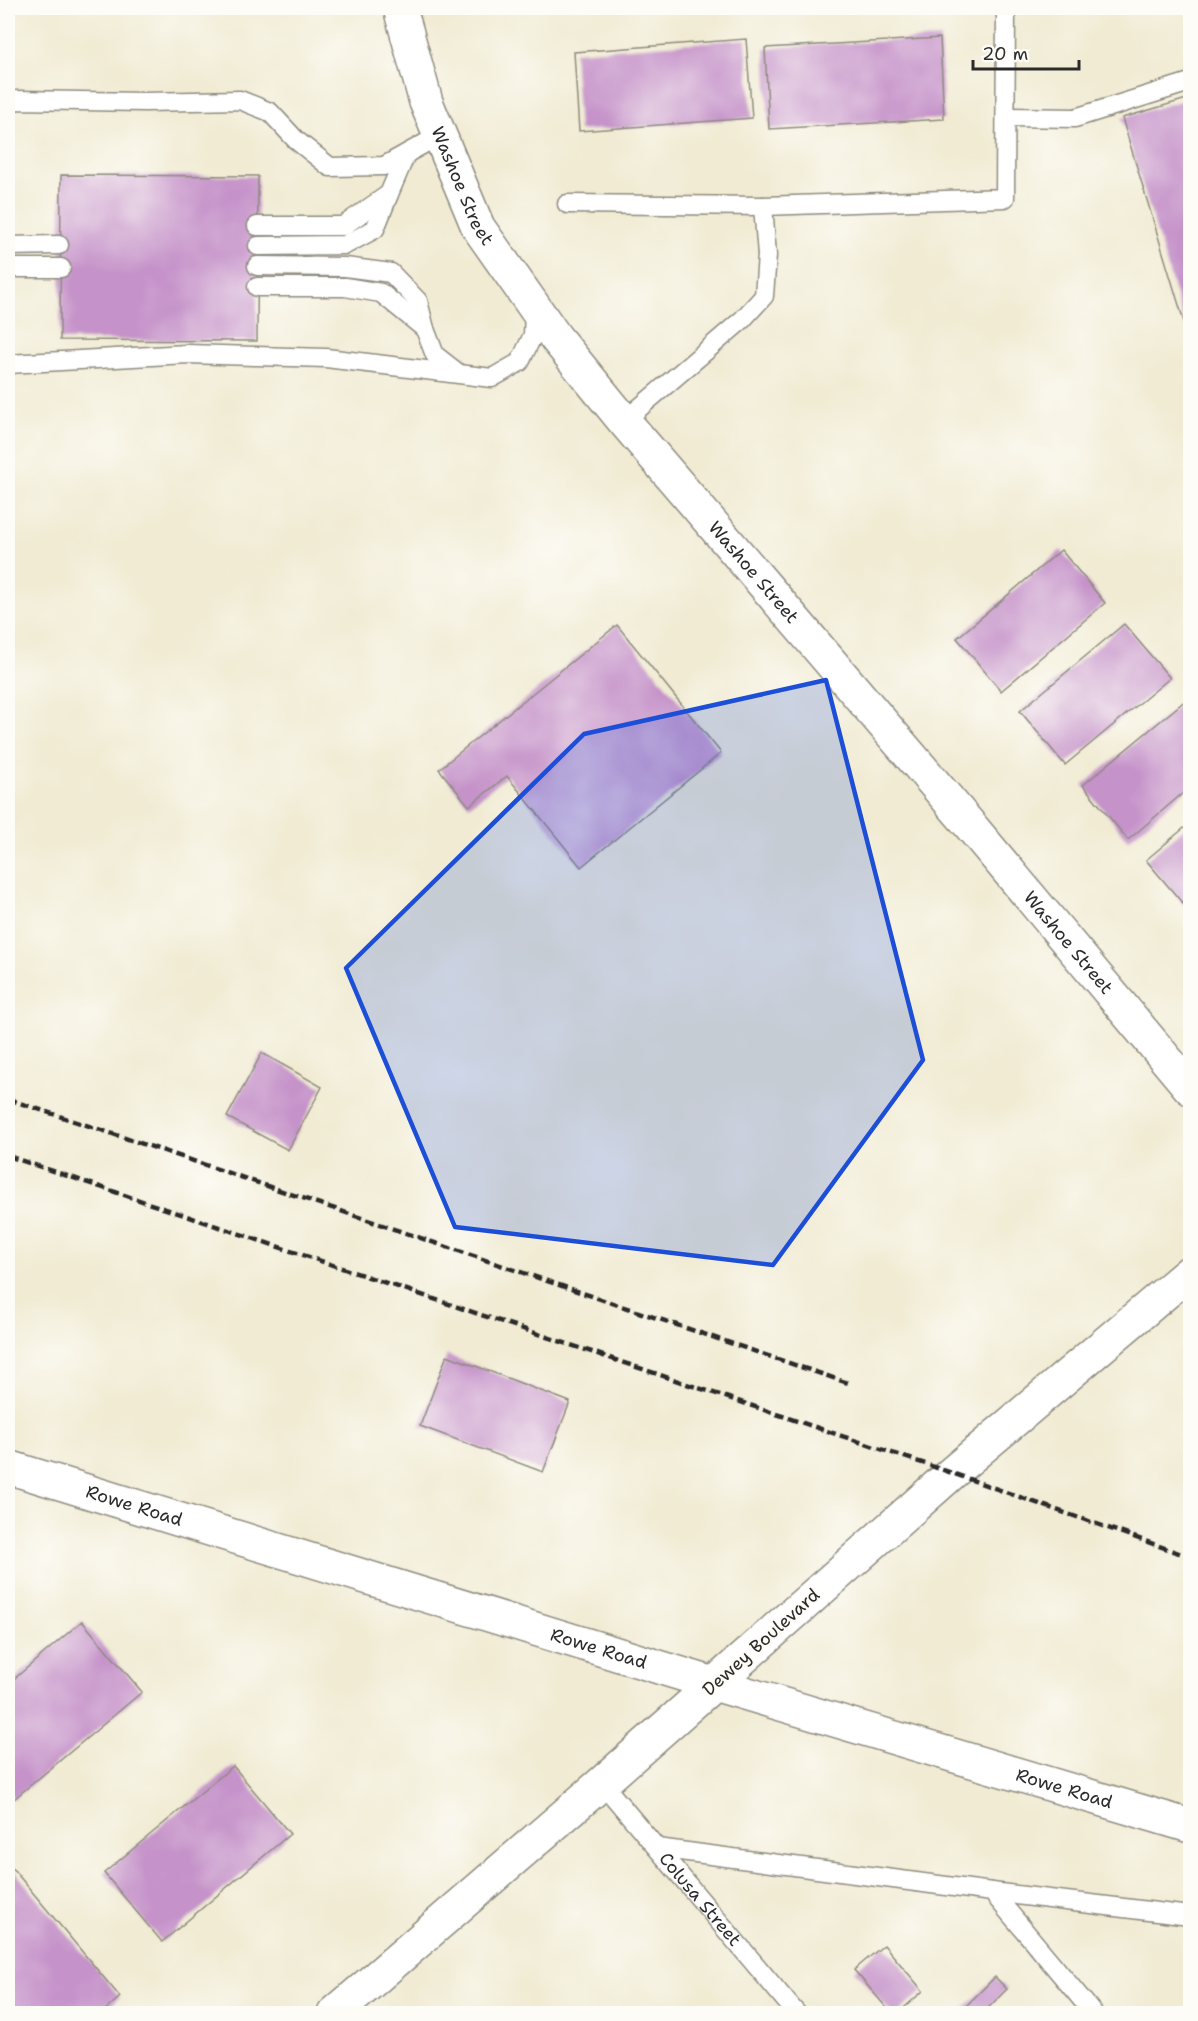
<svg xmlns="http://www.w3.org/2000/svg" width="1198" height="2021" font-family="'Shantell Sans',sans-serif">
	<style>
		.building { fill: #c592c9 }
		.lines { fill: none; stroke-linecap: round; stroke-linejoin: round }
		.lane-casing { stroke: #8e8b7f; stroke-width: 21 }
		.street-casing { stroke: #8e8b7f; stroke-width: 36 }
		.secondary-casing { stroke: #8e8b7f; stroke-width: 36 }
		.lane { stroke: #fff; stroke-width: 18 }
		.street { stroke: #fff; stroke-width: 33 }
		.secondary { stroke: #fff; stroke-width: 33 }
		.rail { stroke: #2b2b2b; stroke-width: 4.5; stroke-dasharray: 9 4.5; stroke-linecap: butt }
		.marked { fill: #1d4ed8; fill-opacity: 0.2; stroke: #1d4ed8; stroke-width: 4.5; stroke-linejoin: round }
		.labels { text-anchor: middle; stroke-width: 4.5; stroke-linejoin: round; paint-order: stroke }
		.street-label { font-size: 18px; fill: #2b2b2b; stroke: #fdfcf7 }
	</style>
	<rect width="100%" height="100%" fill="#fdfcf7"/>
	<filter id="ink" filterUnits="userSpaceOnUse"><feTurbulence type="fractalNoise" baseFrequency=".0167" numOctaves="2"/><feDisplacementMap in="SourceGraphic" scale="12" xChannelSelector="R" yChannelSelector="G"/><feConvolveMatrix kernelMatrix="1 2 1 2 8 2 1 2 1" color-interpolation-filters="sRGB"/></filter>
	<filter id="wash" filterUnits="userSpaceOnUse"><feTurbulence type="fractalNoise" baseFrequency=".008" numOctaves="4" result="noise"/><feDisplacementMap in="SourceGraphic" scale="24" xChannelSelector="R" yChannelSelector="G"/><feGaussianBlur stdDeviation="1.35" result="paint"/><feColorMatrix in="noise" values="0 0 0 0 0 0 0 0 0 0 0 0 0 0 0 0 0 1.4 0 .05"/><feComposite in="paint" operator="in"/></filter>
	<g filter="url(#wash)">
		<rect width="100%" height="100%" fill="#f1ebd3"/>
		<g id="blocks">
			<g class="building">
				<polygon points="940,38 944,119 769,129 765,48"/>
				<polygon points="746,39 752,118 579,131 574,52"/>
				<polygon points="1190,98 1190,324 1185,325 1122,118"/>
				<polygon points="61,175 258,176 257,341 60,340"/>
				<polygon points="1061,550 1105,603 1001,691 957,638"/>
				<polygon points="1124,624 1170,678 1065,765 1020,711"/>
				<polygon points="617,625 721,753 581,867 507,776 469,806 439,769"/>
				<polygon points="1187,699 1190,703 1190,787 1128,840 1083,785"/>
				<polygon points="1190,823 1190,912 1146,860"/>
				<polygon points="262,1053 322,1087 288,1150 227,1117"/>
				<polygon points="447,1355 570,1402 543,1472 420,1426"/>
				<polygon points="82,1621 142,1692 14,1799 8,1791 8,1684"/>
				<polygon points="233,1766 290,1834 162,1942 104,1873"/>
				<polygon points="8,1863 120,1997 101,2014 8,2014"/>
				<polygon points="884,1945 923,1991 897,2014 892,2014 854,1970"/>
				<polygon points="995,1977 1007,1989 982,2014 958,2014"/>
			</g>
		</g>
	</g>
	<g filter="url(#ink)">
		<use href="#blocks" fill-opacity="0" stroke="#8e8b7f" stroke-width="1.5"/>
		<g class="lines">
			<g class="lane-casing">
				<g id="lane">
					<polyline points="8,103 17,100 145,102 240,100 270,112 296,140 330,167 384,166 440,135"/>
					<polyline points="1006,117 1075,118 1190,82"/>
					<polyline points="567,204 763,206 767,255 764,296 742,320 624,421"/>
					<polyline points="763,206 1005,198 1006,8"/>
					<polyline points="257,226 343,226 389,194 406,154"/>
					<polyline points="8,246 59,245"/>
					<polyline points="258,246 345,245 375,229 389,194"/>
					<polyline points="257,266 345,267 391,273 418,301 425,329 435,355 458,373"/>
					<polyline points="8,268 61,268"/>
					<polyline points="257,287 345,287 381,293 425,329"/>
					<polyline points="8,364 187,354 326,358 492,378 520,362 533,335 534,312"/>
					<path id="s1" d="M602,1783L797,2014"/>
					<polyline points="657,1848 992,1892 1094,2014"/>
					<polyline points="992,1892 1190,1916"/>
				</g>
			</g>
			<g class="street-casing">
				<g id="street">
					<path id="s2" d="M400,8L426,102L478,227L556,338L624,421L969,824L1190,1088"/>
					<polyline points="714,1684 952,1473 1190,1272"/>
				</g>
			</g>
			<g class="secondary-casing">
				<g id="secondary">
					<path id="s3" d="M8,1467L714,1684L1190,1826"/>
					<polyline points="334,2014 602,1783 714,1684"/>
				</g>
			</g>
			<use href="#lane" class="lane"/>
			<use href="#street" class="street"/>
			<use href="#secondary" class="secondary"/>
			<g class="rail">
				<polyline points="8,1099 161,1150 851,1384"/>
				<polyline points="8,1156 952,1473 1190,1557"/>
			</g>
		</g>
	</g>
	<path class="marked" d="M826,680L923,1060L773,1265L455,1227L346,968L584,734Z"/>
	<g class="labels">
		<g class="street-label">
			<text dy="6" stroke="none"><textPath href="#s2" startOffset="189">Washoe Street</textPath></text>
			<text dy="6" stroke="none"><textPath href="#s2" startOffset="675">Washoe Street</textPath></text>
			<text dy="6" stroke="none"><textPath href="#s2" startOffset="1161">Washoe Street</textPath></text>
			<text dy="6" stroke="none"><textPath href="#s3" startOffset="132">Rowe Road</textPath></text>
			<text transform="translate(761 1642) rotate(-42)" y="6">Dewey Boulevard</text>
			<text dy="6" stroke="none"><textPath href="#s3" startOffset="618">Rowe Road</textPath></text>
			<text dy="6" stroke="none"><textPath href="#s3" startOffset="1104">Rowe Road</textPath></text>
			<text dy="6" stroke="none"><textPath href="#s1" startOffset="152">Colusa Street</textPath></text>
		</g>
	</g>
	<rect width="1198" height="2021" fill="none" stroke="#fdfcf7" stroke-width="30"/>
	<path d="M973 60v9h106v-9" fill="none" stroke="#2b2b2b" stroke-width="3"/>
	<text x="982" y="60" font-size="18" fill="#2b2b2b" stroke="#fdfcf7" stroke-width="4.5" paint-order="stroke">20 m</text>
</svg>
